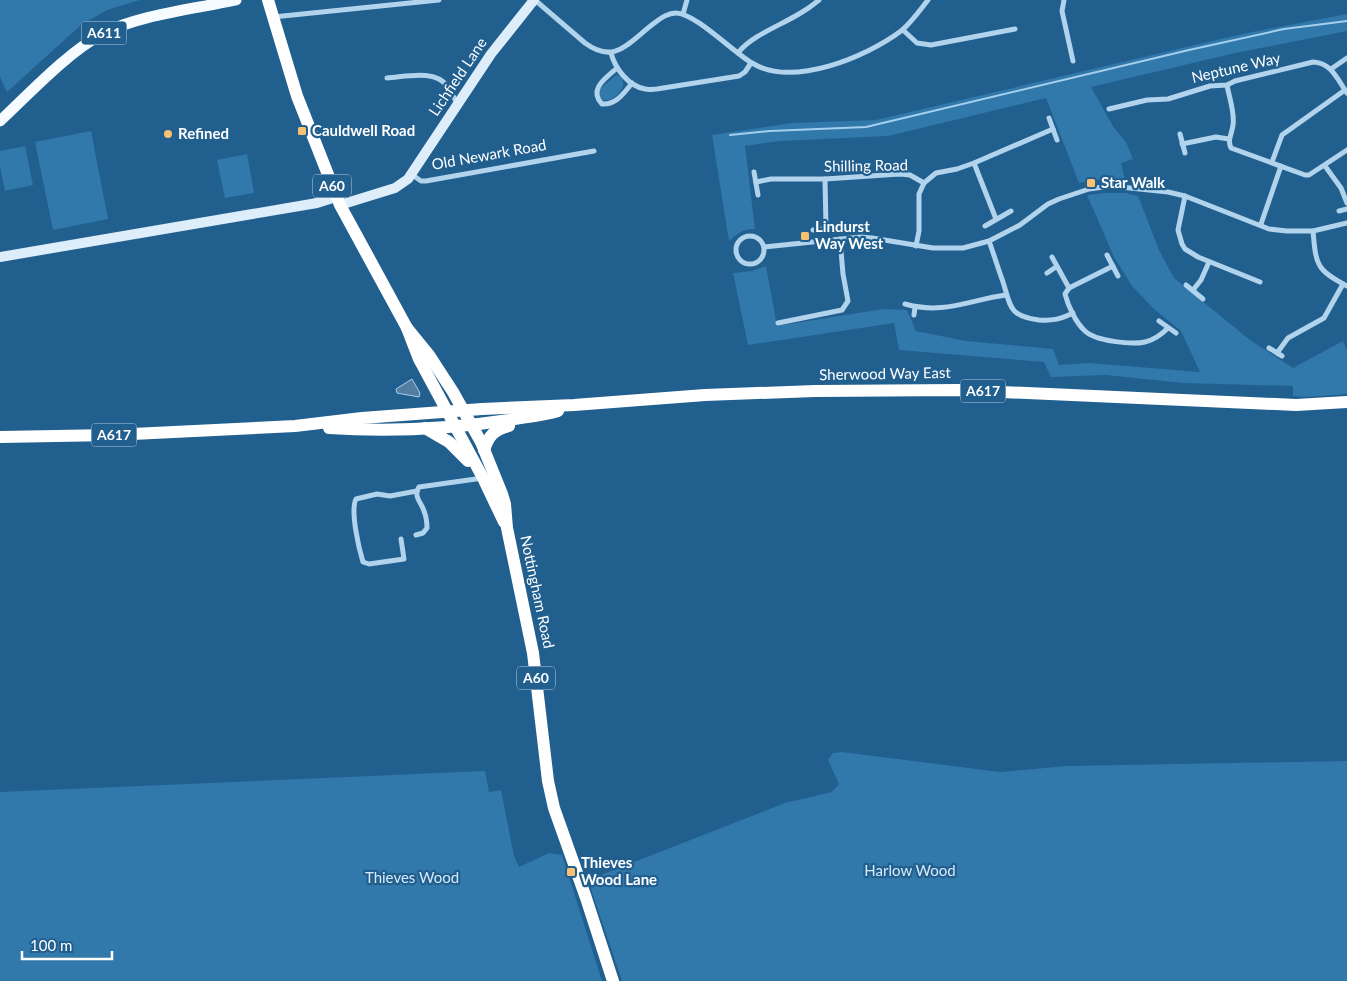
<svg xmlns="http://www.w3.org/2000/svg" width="1347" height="981" font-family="Lato,sans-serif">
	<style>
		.green { fill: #3178ab }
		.water { fill: #537e9f; stroke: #a4d0ee }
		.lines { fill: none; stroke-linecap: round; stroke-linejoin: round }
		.stream { stroke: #a4d0ee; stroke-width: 2 }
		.street { stroke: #b1d3ec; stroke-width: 5 }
		.secondary { stroke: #ddedf9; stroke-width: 10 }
		.primary { stroke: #f6fbff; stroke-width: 11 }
		.highway { stroke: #fff; stroke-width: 12 }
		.poi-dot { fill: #f9c172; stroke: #215f8f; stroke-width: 2 }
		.labels { text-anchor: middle; stroke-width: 4.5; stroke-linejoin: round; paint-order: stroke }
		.shield { fill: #215f8f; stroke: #bccfdd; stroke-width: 1 }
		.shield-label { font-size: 14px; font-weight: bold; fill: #fff }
		.street-label { font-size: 15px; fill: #fff; stroke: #215f8f }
		.poi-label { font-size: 15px; font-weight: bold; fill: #fff; stroke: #215f8f; text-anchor: start }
		.park-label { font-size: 15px; fill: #d6eaf9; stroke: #215f8f }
	</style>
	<rect width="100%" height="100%" fill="#215f8f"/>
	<g class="green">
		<polygon points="0,0 140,0 107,10 81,25 7,92 0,77"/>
		<path d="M1347,14V31L1231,54L1091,87L1114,128L1126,142L1133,159L1121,163L1125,179H1104L1079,183L1046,98L888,136L780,141L745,146L755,229C744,228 737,234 729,241L712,135L792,123L876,120L1242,34Z"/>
		<path d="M617,75C633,82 615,103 602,100L600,96V89L615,76Z"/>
		<polygon points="91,131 108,219 53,230 35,142"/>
		<polygon points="25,146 33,185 5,191 0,166 0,151"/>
		<polygon points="247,154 254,193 225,198 217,160"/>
		<polygon points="1105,193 1126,193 1138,196 1159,250 1174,278 1250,340 1293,368 1343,341 1347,351 1347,394 1307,397 1293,396 1293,386 1183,383 1106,375 1051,377 1044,362 899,350 894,323 748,345 733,273 752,271 766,266 777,326 883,309 907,310 916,331 966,341 1053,349 1059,365 1089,363 1200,372 1181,331 1153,308 1132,286 1114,257 1087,195"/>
		<polygon points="842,752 1000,772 1068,766 1347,761 1347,981 622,981 588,880 785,803 832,792 839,784 828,760 833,753"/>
		<polygon points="485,771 489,792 501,790 514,856 519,867 549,853 562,855 602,981 0,981 0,792"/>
	</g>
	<polygon class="water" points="412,379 420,393 419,397 397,393 396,389"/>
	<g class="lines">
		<polyline class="stream" points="730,135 770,131 866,127 1189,50 1284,29 1347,21"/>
		<g class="street">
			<path d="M535,0L585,43C615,65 628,43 653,24C660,19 667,13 676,13C695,13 734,53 752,63C793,88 866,57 901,31C911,23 920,10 928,0"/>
			<polyline points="1064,0 1062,11 1073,61"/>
			<polyline points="683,14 687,0"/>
			<polyline points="273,17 439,0"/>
			<polyline points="903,30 917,43 931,45 1015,29"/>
			<path d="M611,53C615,68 628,86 645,89C649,90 653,89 657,89L739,76L745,72L751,63"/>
			<path d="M738,53C751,36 781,25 799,14C806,10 813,5 819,0"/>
			<path d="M617,68C606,78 588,89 602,104C616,105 624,93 632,83"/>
			<polyline points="1331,69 1347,58"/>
			<path d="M387,78C405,77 435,69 447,86C451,91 454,98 457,103"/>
			<path d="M1227,85C1229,97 1235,113 1233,125C1232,134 1227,140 1231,148L1305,175H1309L1347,150"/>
			<path d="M1109,109L1147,100L1168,99L1210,86L1227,85L1235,81L1313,62C1332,63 1337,79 1347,93"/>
			<polyline points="1049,118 1057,140"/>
			<polyline points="1180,134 1185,153"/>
			<polyline points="1182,144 1216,137 1229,139"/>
			<polyline points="1272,162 1282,135 1345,90"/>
			<polyline points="974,163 996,219"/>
			<polyline points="1325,166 1341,188 1347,203"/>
			<polyline points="754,172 758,195"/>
			<polyline points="411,174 421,181 426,181 594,151"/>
			<polyline points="825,179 826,228"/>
			<polyline points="756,182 771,179 825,179 900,174 910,175 924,183"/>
			<polyline points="924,183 936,173 957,169 974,163 1053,129"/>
			<polyline points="1185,196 1178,230 1182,244 1185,249 1198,257 1260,282"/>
			<polyline points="1339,211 1347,209"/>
			<polyline points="1261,224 1281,166"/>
			<polyline points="985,226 1011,211"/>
			<polyline points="813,230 841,227"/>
			<path d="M1313,231C1316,265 1316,270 1347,286"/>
			<circle cx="750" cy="250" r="14"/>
			<path d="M989,241C994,255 998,268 1003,282C1011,306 1008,316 1039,320C1053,321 1061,319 1073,313"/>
			<polyline points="916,246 919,231 919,194 924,183"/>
			<polyline points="764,247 861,237 872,238 933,248 963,248 989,241 1020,225 1048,204 1059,199 1089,189 1111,186 1168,192 1185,196 1269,229 1287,231 1313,231 1347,223"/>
			<polyline points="1107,255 1118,276"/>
			<polyline points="1052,257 1069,288"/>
			<polyline points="1047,273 1056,267"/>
			<polyline points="1186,285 1203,299"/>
			<path d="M1069,288L1065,294C1068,306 1076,323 1085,331C1095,341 1132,345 1145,342C1154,340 1162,334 1168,328"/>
			<polyline points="1069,288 1113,266"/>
			<polyline points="1193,290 1201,280 1209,262"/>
			<path d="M905,304C943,315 969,300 1006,295"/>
			<polyline points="914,315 915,307"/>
			<polyline points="1159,321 1176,333"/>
			<polyline points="778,323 842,310 848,301 843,274 840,239"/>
			<polyline points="1269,348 1282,356"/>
			<polyline points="1277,353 1288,338 1324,318 1343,284"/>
			<path d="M416,535L423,533L427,528C427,522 426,516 424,511C421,502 413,496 419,487L483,478"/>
			<path d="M401,539L404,559L369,564L363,562C359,549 350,511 356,499L377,494L390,496L417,491"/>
		</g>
		<g class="secondary">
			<polyline points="340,205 395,188 408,179 491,54 534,0"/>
			<polyline points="0,257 317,203 336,197"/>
		</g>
		<path class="primary" d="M0,121C30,93 67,53 102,34C138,15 195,9 236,0"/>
		<g class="highway">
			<polyline points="268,0 297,96 340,205 407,328 419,359 483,478 504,522"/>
			<polyline points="407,328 429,355 453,392 481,442 502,494 505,504 507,528 533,653 548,781 554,808 586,898 613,981"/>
			<path d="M329,428C389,432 449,429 509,420C525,417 542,416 558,411"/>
			<polyline points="425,428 449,442 468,461"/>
			<polyline points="0,437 112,435 295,426 362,418 482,409 574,405 705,395 815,391 958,390 1296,405 1347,402"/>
			<path d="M484,450C489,435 494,430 509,426"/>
		</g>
	</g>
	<g class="poi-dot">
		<rect x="297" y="126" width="10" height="10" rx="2.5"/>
		<circle cx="168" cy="134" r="5"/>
		<rect x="1086" y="178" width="10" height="10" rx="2.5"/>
		<rect x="800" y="231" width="10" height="10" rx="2.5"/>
		<rect x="566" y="867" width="10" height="10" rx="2.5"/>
	</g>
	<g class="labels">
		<g class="shield">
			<rect x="81.5" y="21.5" width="45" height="23" rx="4"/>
			<rect x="313" y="174.5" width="38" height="23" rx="4"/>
			<rect x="960.5" y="379.5" width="45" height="23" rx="4"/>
			<rect x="91.5" y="423.5" width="45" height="23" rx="4"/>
			<rect x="517" y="666.5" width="38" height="23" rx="4"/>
		</g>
		<g class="shield-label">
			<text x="104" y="38">A611</text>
			<text x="332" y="191">A60</text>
			<text x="983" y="396">A617</text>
			<text x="114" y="440">A617</text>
			<text x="536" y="683">A60</text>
		</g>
		<g class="street-label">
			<text transform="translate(1236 68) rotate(-13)" y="5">Neptune Way</text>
			<text transform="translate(458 77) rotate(-56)" y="5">Lichfield Lane</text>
			<text transform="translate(489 155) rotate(-10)" y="5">Old Newark Road</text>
			<text transform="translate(866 166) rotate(-1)" y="5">Shilling Road</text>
			<text transform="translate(885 374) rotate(-1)" y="5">Sherwood Way East</text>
			<text transform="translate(537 592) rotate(78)" y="5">Nottingham Road</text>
		</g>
		<g class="poi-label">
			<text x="312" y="136">Cauldwell Road</text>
			<text x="178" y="139">Refined</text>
			<text x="1101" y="188">Star Walk</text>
			<text x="815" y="232">Lindurst<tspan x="815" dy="17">Way West</tspan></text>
			<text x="581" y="868">Thieves<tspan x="581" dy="17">Wood Lane</tspan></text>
		</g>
		<g class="park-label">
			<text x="910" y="876">Harlow Wood</text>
			<text x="412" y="883">Thieves Wood</text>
		</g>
	</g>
	<path d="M22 951v8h90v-8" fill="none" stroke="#ffffff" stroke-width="2.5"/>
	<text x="30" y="951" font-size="15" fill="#ffffff" stroke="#215f8f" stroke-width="4" paint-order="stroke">100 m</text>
</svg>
